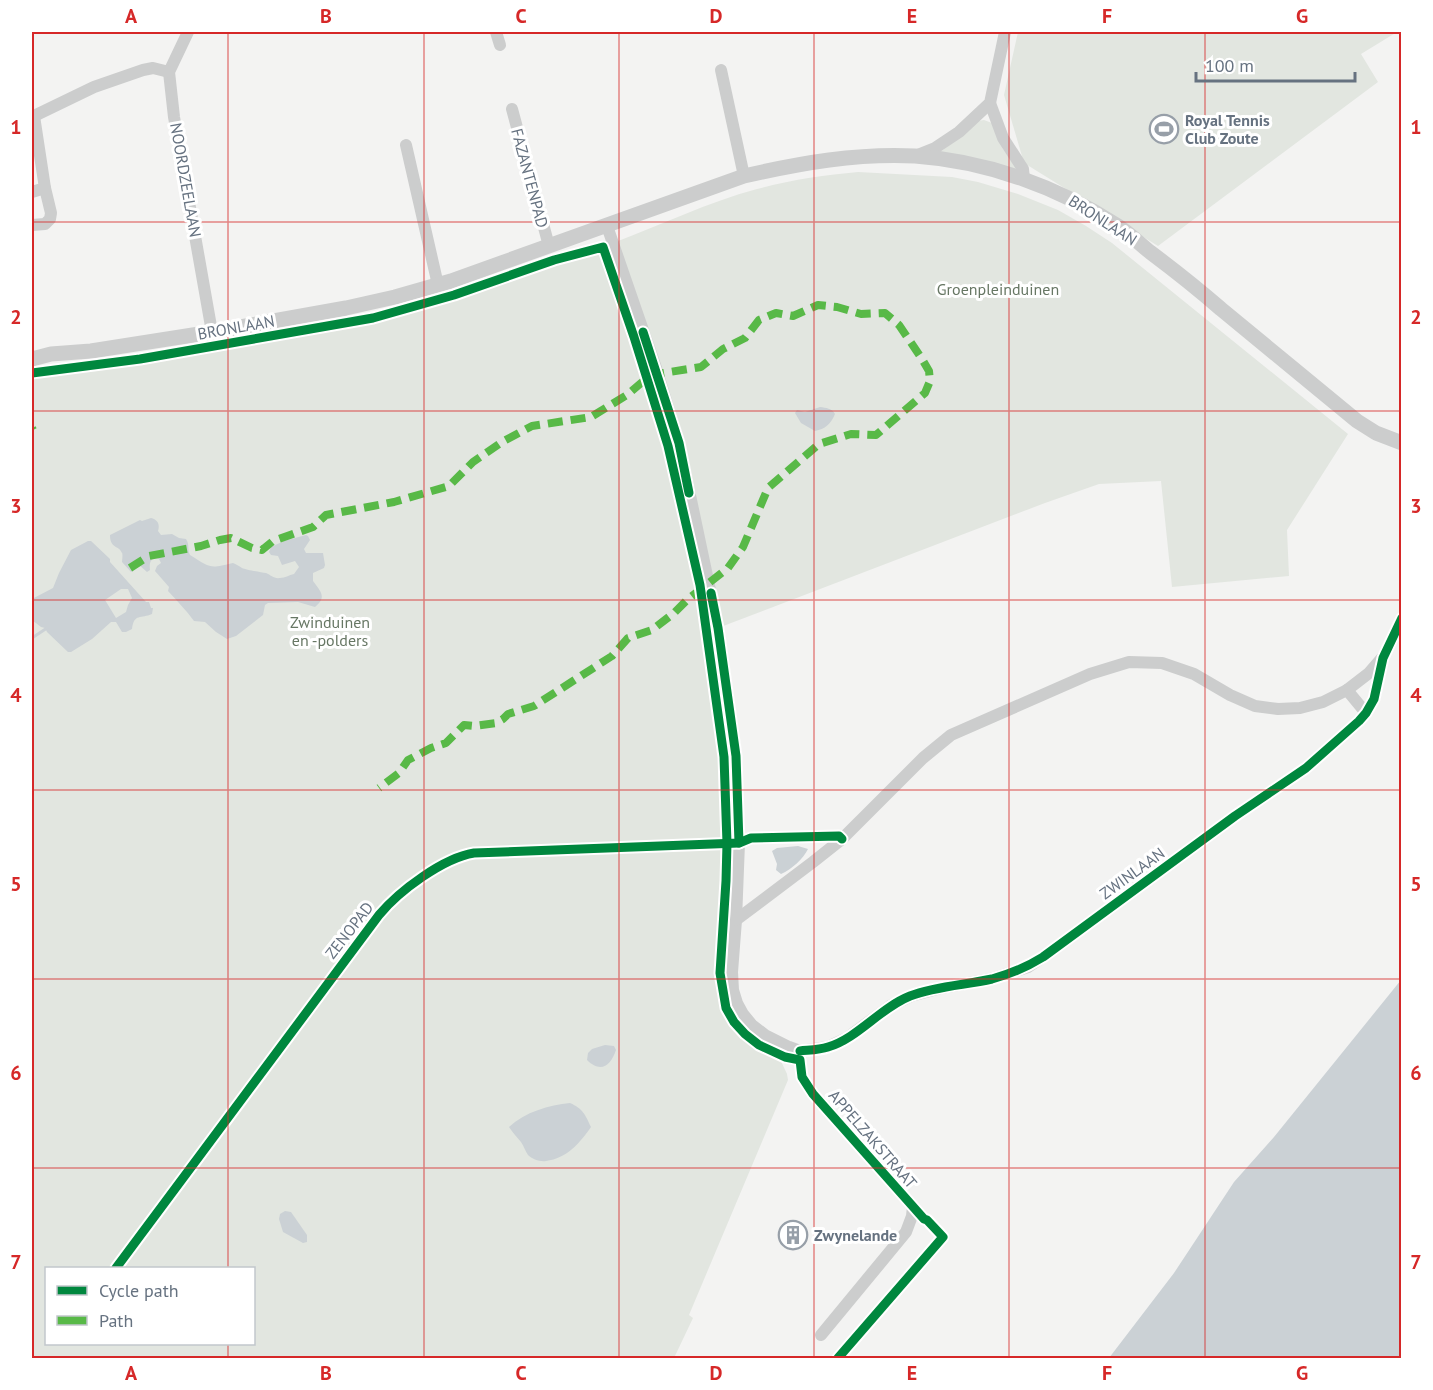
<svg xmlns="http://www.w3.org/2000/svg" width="1433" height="1390" font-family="'PT Sans',sans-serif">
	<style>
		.green { fill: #e2e6e0; fill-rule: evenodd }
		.water { fill: #cbd1d5; fill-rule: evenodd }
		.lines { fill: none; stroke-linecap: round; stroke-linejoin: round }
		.stream { stroke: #cbd1d5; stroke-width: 3 }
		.minor { stroke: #cccdcd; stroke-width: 12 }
		.tertiary { stroke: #cccdcd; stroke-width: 15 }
		.quiet { stroke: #58b947; stroke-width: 8; stroke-dasharray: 15 8; stroke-linecap: butt }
		.cycleway-casing { stroke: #fff; stroke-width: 13 }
		.cycleway { stroke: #00873e; stroke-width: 9 }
		.grid { fill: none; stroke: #d62828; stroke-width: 1.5; stroke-opacity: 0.55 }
		.labels { text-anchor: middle; stroke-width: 6; stroke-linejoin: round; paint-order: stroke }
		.poi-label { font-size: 16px; font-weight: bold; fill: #667280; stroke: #fff; text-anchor: start }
		.street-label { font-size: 16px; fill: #667280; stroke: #fff }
		.park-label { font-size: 16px; fill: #677764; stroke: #fff }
		.neatline { fill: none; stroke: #d62828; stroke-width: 2 }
		.grid-label { font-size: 20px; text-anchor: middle; font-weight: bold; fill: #d62828 }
	</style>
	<rect width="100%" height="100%" fill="#f3f3f2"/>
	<g class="green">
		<polygon points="1018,32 1397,32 1361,54 1378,82 1158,246 1024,163 1004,95"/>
		<polygon points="984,120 992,123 1003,149 1016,168 1015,170 940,152 966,133 978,121"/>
		<path d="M858,172L952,177L978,182L1018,194L1058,210L1086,226L1112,243L1348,434L1287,530L1289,576L1172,587L1161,481L1099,484L1045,503L718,628L679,443L613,243C661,225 708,202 757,189C790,180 825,175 858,172Z"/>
		<path d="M591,253C600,255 604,257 608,266L634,337L668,446L697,585L715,683L724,757L725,845L719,951V973L721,992L725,1008L733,1022L744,1035L758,1047L780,1059L787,1074L788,1080L689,1315L693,1318L674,1358H32V376C107,367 182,354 257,341C305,333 353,326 400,314C465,296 527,271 591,253ZM46,1268H254V1344H46Z"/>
	</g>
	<g class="water">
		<path d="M820,407C826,408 832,408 835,414C831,424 825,429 815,431L801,423L795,413L797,410L805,412Z"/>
		<path d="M151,518C158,520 160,524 158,531L161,535L172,534L179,538L186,539C190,545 187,550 190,555C211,568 209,569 233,563C236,564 239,566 242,568C246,570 261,572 266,573C271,575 274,579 280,578C285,578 289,575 294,574L299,567L295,561L282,565L278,556L271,555L269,552L271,547L284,541L306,535L308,536L310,540L304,549L306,553H323L325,565L324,568L313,573V581C321,592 327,597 315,607L298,602L268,603L265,605L263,615L236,636L227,639L216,632L205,622L194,621C186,610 177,601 168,591L169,587L155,571L157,566L161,563L159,559C151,557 149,562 150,570L147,572L138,564L133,571L131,572L122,562C122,561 123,554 122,553C119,545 110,549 110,535L140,520L142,521Z"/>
		<path d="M88,541H91L110,559V562L146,602H149L151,608H153L152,614C141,619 134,613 132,629L126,632H122L116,622H111L92,639L71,652H68L47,632L45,628L41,627L32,620V599L53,588L59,573L71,550ZM121,589H128L132,598L128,605L126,612L116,618L105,600Z"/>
		<path d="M798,846L808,849C803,859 792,869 781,874L776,870L777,864L772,851L777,848Z"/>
		<polygon points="1401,980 1401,1358 1109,1358 1174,1273 1234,1182 1274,1137"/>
		<path d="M605,1045L614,1046L616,1050C611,1065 601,1074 587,1060L588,1053L592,1049Z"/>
		<path d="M570,1103C583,1109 585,1114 591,1127C579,1144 567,1158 546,1161C540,1162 532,1159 528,1155C525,1151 524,1146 521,1142C517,1137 513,1133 509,1127C525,1112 549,1105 570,1103Z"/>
		<polygon points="285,1211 291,1212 307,1235 307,1242 303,1243 283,1232 279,1219 280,1214"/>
	</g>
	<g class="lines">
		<polyline class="stream" points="32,638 47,628"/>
		<g class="minor">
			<polyline points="188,32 169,72 174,117 212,332"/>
			<polyline points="496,32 500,45"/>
			<polyline points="721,70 744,176"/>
			<polyline points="990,103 1003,138 1023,169 1024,179"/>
			<polyline points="512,109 549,246"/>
			<polyline points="32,115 34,116 94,87 143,70 153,68 169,72"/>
			<polyline points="406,145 438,285"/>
			<polyline points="915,156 935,148 959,132 990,103 1005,32"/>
			<polyline points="32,192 45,188"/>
			<polyline points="32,225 45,224 50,219 51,213 45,188 34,116"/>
			<polyline points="607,226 656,368 679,443 718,628 736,756 739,843 736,920 732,972 733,990 737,1003 743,1014 752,1025 765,1035 789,1047 800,1051 828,1047 847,1038 890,1006 911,996 941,988 991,979 1028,967 1043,957 1235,816 1306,768 1359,721 1366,713 1374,699 1383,658 1402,618"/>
			<polyline points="1347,690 1366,713"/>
			<polyline points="736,920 813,862 842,839 923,758 951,735 1090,674 1129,662 1162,663 1194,674 1230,695 1255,706 1278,709 1300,708 1323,702 1347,690 1369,673 1382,658"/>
			<polyline points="802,1077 813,1094 924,1219"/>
			<polyline points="821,1335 906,1232 912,1216 913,1207"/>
		</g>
		<path class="tertiary" d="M32,359L51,354L91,351L212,332L346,308L395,297L451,281L744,176C801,163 857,153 915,156C987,161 1058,187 1118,226C1130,234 1140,244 1150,252C1174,270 1198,289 1221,309C1266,346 1312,384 1357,421L1376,433L1402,443"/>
		<g class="quiet">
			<polyline points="32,428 33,430"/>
			<polyline points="130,568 149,556 201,546 220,540 231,538 252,548 262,550 273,541 313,527 326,515 394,502 449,486 473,462 502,442 532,426 591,417 627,395 647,378 657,374 701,367 723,349 745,338 759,320 776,313 793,316 818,305 837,307 861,314 885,313 899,325 922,359 929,371 930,381 925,393 876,435 851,434 819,444 768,488 743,547 728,568 687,600 674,613 652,630 628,638 612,656 534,706 508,714 503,719 496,723 474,726 464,725 446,743 431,748 408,760 399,773 379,788"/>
		</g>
		<g class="cycleway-casing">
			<g id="cycleway">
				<polyline points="643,332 679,443 689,493"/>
				<polyline points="32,373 140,359 373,318 454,295 554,260 603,247 634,337 668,446 700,585 724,757 727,843 726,881 720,973 726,1008 734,1022 745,1034 759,1045 785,1057 800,1060 802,1077 813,1094 924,1219 927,1220 943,1237 838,1358"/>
				<polyline points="711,593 718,628 736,756 739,843"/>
				<path d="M800,1051C809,1050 819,1050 828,1047C858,1038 880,1008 910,996C936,986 965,985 992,979C1010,974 1027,967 1043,957L1235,816L1306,768L1359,721L1366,713L1374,699L1383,658L1402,618"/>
				<path d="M116,1268L379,915C399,891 443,858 474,853L739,843L751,838L839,836L842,839"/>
			</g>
		</g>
		<use href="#cycleway" class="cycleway"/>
	</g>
	<path class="grid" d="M228,32V1268M424,32V1358M619,32V1358M814,32V1358M1009,32V1358M1205,32V1358M32,222H1402M32,411H1402M32,600H1402M32,790H1402M32,979H1402M32,1168H1402M228,1344V1358"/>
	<defs>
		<g id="stadium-ring" transform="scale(1.5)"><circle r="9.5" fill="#fff" stroke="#979fa8" stroke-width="1.5"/><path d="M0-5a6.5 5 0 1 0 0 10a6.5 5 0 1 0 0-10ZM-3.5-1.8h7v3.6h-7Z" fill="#979fa8"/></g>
		<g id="building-ring" transform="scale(1.5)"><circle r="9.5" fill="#fff" stroke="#979fa8" stroke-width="1.5"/><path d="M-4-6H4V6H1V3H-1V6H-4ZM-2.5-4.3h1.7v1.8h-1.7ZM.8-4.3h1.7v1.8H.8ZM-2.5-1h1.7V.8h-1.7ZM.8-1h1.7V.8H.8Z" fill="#979fa8"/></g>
	</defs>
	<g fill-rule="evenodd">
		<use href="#stadium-ring" x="1164" y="129"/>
		<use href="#building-ring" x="793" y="1235"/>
	</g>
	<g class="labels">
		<g class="poi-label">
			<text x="1185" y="126">Royal Tennis<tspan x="1185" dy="18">Club Zoute</tspan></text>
			<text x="814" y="1241">Zwynelande</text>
		</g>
		<g class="street-label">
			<text transform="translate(530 178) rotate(75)" y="6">FAZANTENPAD</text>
			<text transform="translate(186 180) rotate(80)" y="6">NOORDZEELAAN</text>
			<text transform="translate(1103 220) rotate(33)" y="6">BRONLAAN</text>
			<text transform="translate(236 327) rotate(-10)" y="6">BRONLAAN</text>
			<text transform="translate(1132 873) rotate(-36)" y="6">ZWINLAAN</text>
			<text transform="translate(349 930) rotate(-52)" y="6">ZENOPAD</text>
			<text transform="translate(873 1139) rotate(49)" y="6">APPELZAKSTRAAT</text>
		</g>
		<g class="park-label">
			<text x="998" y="295">Groenpleinduinen</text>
			<text x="330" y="628">Zwinduinen<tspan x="330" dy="18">en -polders</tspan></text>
		</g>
	</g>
	<rect width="1433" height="1390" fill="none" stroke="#ffffff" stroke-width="66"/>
	<rect x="45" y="1267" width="210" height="78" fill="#ffffff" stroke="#c2c7cc" stroke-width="1.5"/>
	<rect x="57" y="1286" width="30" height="9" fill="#00873e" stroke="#c2c7cc" stroke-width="1.5"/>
	<text x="99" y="1297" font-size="18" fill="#667280">Cycle path</text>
	<rect x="57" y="1316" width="30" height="9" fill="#58b947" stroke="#c2c7cc" stroke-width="1.5"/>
	<text x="99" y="1327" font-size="18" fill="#667280">Path</text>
	<path d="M1196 72v9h159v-9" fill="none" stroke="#667280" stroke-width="3"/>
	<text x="1205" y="72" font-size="18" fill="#667280" stroke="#ffffff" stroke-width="4.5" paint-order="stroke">100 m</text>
	<rect x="33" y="33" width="1367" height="1324" class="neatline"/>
	<g class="grid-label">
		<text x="131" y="23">A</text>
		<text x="326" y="23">B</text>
		<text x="521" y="23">C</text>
		<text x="716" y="23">D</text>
		<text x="912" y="23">E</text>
		<text x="1107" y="23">F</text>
		<text x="1302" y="23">G</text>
		<text x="16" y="134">1</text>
		<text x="1416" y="134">1</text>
		<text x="16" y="324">2</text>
		<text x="1416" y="324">2</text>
		<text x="16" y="513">3</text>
		<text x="1416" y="513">3</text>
		<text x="16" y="702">4</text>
		<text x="1416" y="702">4</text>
		<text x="16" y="891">5</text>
		<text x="1416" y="891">5</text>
		<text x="16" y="1080">6</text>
		<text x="1416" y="1080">6</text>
		<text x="16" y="1269">7</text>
		<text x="1416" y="1269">7</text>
		<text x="131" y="1380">A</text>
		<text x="326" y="1380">B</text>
		<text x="521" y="1380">C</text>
		<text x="716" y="1380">D</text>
		<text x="912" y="1380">E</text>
		<text x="1107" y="1380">F</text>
		<text x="1302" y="1380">G</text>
	</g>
</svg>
